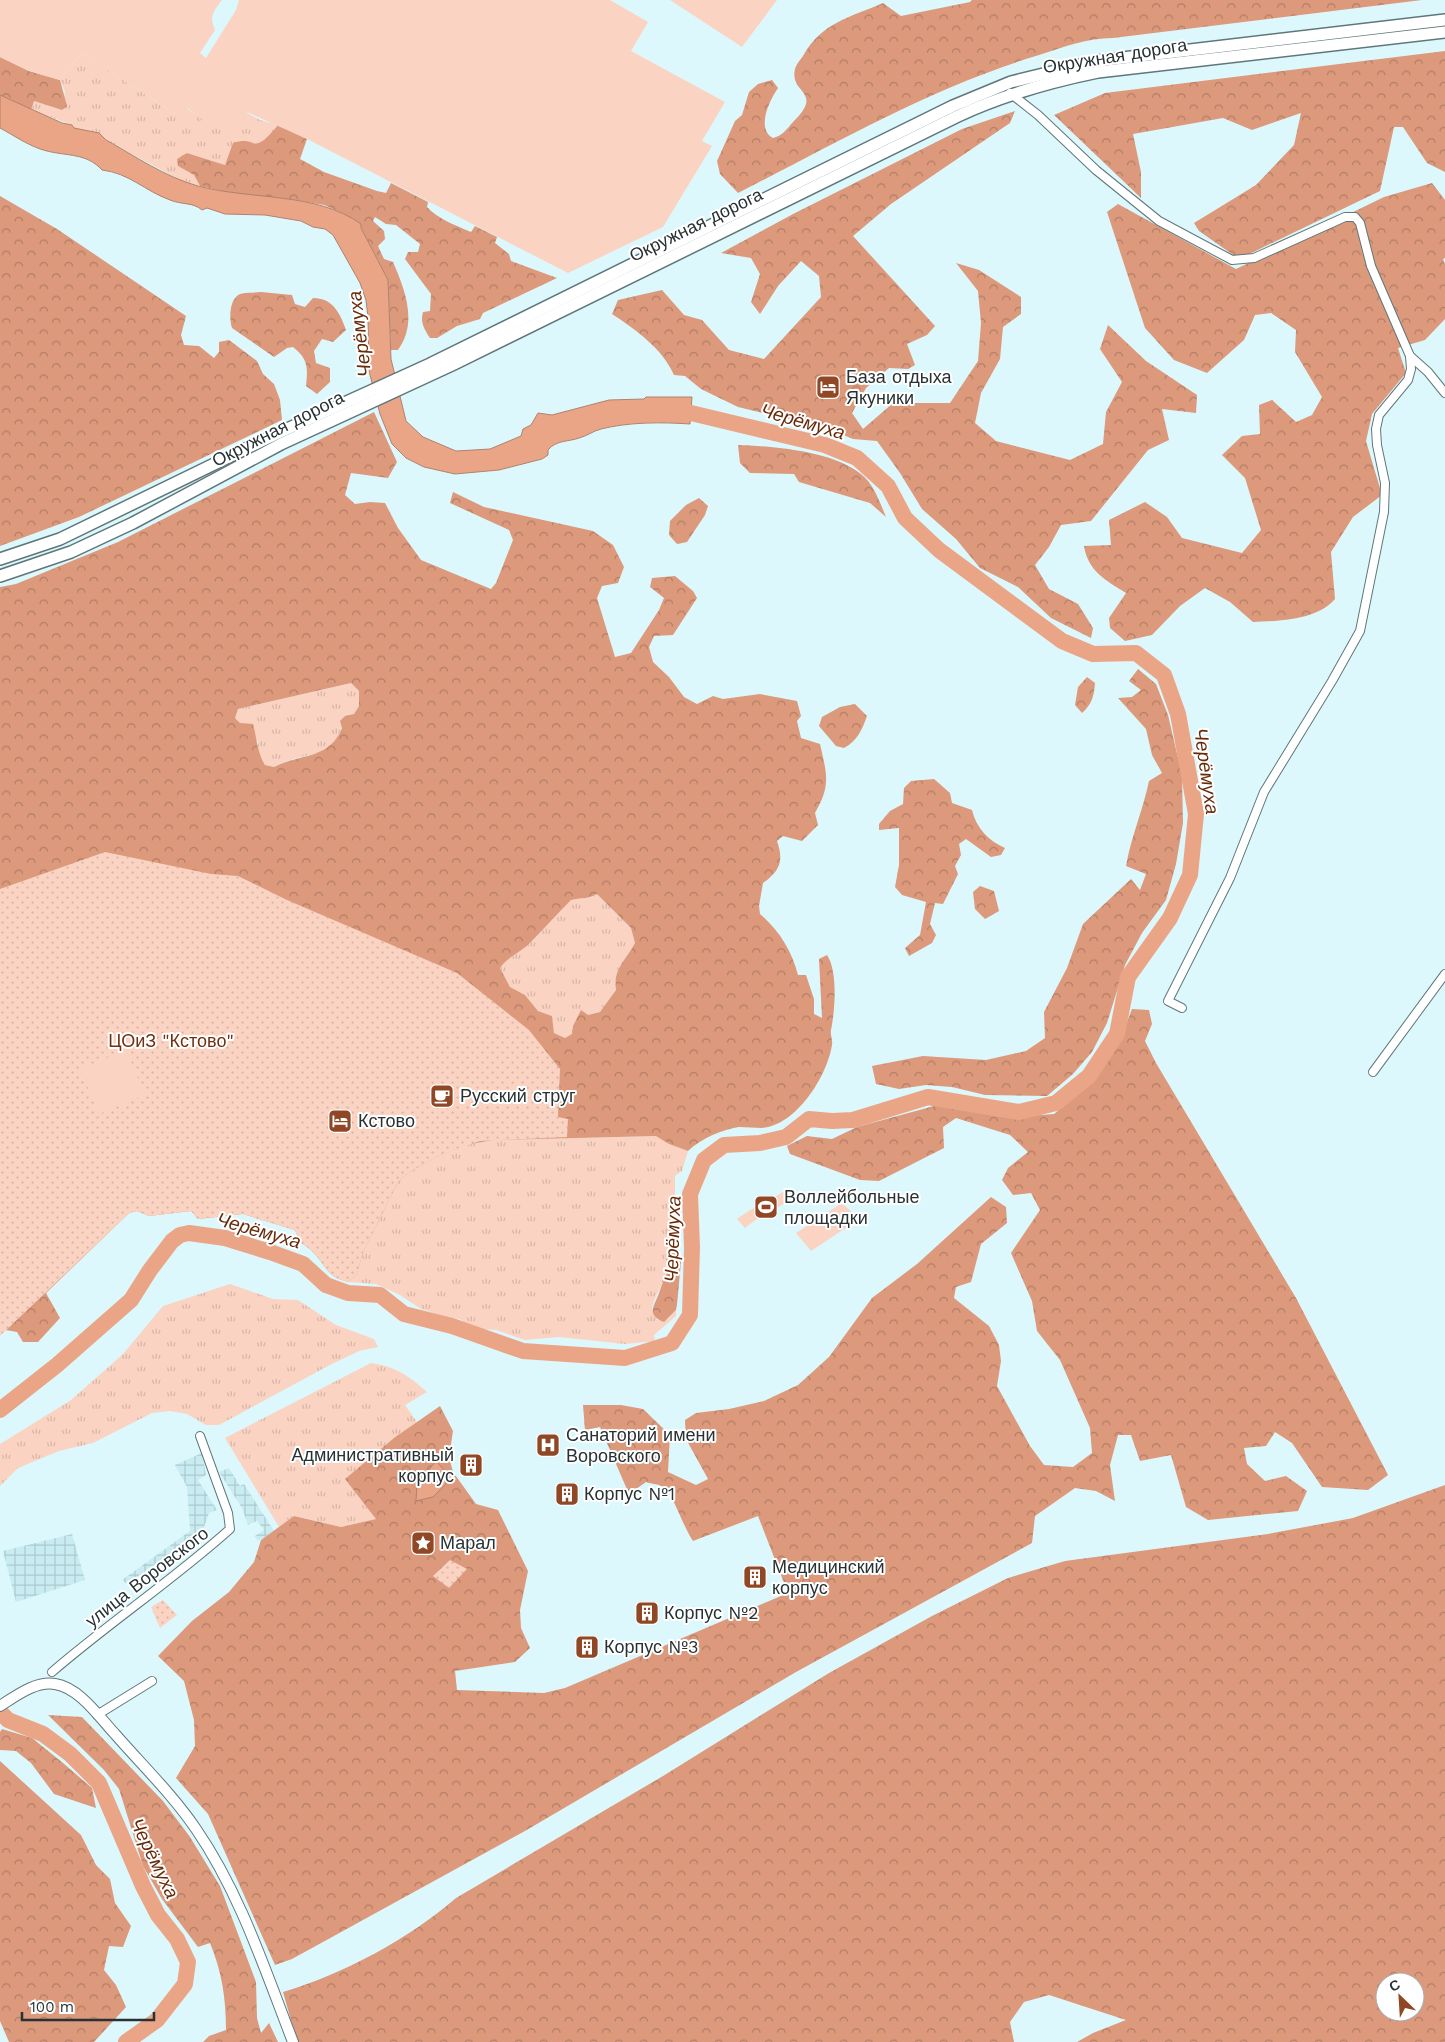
<svg xmlns="http://www.w3.org/2000/svg" width="1445" height="2042" font-family="'Work Sans',sans-serif">
	<style>
		.industrial { fill: url(#industrial-grid) }
		.grass { fill: url(#grass-tufts) }
		.forest { fill: url(#forest-crowns); fill-rule: evenodd }
		.park { fill: url(#park-dots) }
		.garden { fill: #fbd3c2 }
		.water { fill: #eaa587; stroke: #b0826e }
		.lines { fill: none; stroke-linecap: round; stroke-linejoin: round }
		.river { stroke: #eaa587; stroke-width: 16 }
		.street-casing { stroke: #5f777a; stroke-width: 10 }
		.secondary-casing { stroke: #5f777a; stroke-width: 12 }
		.primary-casing { stroke: #5f777a; stroke-width: 14 }
		.street { stroke: #fff; stroke-width: 8 }
		.secondary { stroke: #fff; stroke-width: 10 }
		.primary { stroke: #fff; stroke-width: 11 }
		.labels { text-anchor: middle; stroke-width: 4; stroke-linejoin: round; paint-order: stroke }
		.street-label { font-size: 18px; fill: #283234; stroke: #fff }
		.poi-label { font-size: 18px; fill: #283234; stroke: #fff; text-anchor: start }
		.park-label { font-size: 18px; fill: #6f3112; stroke: #fff }
		.water-label { font-size: 19px; font-style: italic; fill: #672b0a; stroke: #fff }
	</style>
	<defs>
		<pattern id="industrial-grid" width="8" height="8" patternUnits="userSpaceOnUse" patternTransform="scale(1.25)"><rect width="8" height="8" fill="#c8ecf1"/><path d="M0 4h8M4 0v8" fill="none" stroke="#accbcf"/></pattern>
		<pattern id="grass-tufts" width="24" height="20" patternUnits="userSpaceOnUse" patternTransform="scale(1.25)"><rect width="24" height="20" fill="#fbd3c2"/><path d="M3 7l-1-3M5 7V3M7 7l1-3M15 17l-1-3M17 17v-4M19 17l1-3" fill="none" stroke="#d7b6a7"/></pattern>
		<pattern id="forest-crowns" width="20" height="18" patternUnits="userSpaceOnUse" patternTransform="scale(1.25)"><rect width="20" height="18" fill="#dc997b"/><path d="M2 6a3 3 0 1 1 6 0M12 15a3 3 0 1 1 6 0" fill="none" stroke="#b27d66"/></pattern>
		<pattern id="park-dots" width="8" height="8" patternUnits="userSpaceOnUse" patternTransform="scale(1.25)"><rect width="8" height="8" fill="#fbd3c2"/><path d="M2 2h.1M6 6h.1" fill="none" stroke="#d7b6a7" stroke-width="1.8" stroke-linecap="round"/></pattern>
	</defs>
	<rect width="100%" height="100%" fill="#ddf8fc"/>
	<g class="industrial">
		<polygon points="202,1453 206,1475 198,1480 217,1510 209,1513 203,1530 127,1584 122,1580 190,1531 187,1487 175,1465"/>
		<polygon points="229,1468 240,1486 244,1484 274,1531 258,1541 255,1536 264,1530 257,1521 248,1525 242,1508 219,1472"/>
		<polygon points="72,1534 85,1580 16,1602 3,1551"/>
	</g>
	<g class="grass">
		<path d="M82,53L177,115L185,107C213,127 215,121 246,112L260,120L278,125C263,142 263,148 240,141L225,165L187,153L178,166L194,175L200,186L180,180L106,140L99,133L74,128L72,125L31,110L34,101L62,110L65,92L60,80Z"/>
		<path d="M351,683L359,691V706L354,714L345,716C334,764 309,748 274,767L265,765L258,752V742L235,718L238,709Z"/>
		<path d="M597,894L631,928L635,943C625,962 613,968 616,990L600,1012L588,1015L573,1026L572,1035L565,1038L554,1033L552,1016L538,1011L525,995L510,987L500,968C506,959 518,953 527,946C542,931 556,915 571,900C582,897 586,900 597,894Z"/>
		<path d="M657,1136L669,1144L688,1151L682,1171L675,1176V1196L679,1209L677,1222L673,1221C666,1234 671,1246 666,1260L671,1268C667,1274 652,1302 652,1309C653,1313 655,1316 657,1320H667L676,1310V1316L654,1335L655,1341L625,1344L559,1337L525,1340L496,1330L471,1328L460,1319L449,1318L421,1309L400,1295L376,1284L348,1282L357,1274L363,1252L398,1182L408,1173L440,1155L466,1145L493,1140Z"/>
		<polygon points="230,1284 273,1299 298,1300 336,1325 374,1339 378,1347 359,1351 328,1366 219,1425 206,1425 187,1414 170,1411 152,1413 93,1443 59,1451 18,1468 0,1486 0,1444 71,1400 123,1354 163,1306"/>
		<path d="M371,1363C396,1367 408,1375 427,1392L405,1405L417,1422L345,1479L377,1519L341,1527L294,1516L279,1527L225,1438Z"/>
	</g>
	<g class="forest">
		<path d="M972,0H1422L1113,38C1087,38 1064,47 1039,55C933,87 836,143 738,193L720,174L717,161L735,121L742,115L749,92L758,84L772,80L778,88C769,101 756,129 773,138C782,136 787,129 793,122C825,91 789,94 795,69C796,65 800,60 803,56C822,22 849,18 883,3L901,16L970,2Z"/>
		<polygon points="1445,51 1445,172 1427,163 1403,127 1394,127 1380,191 1239,259 1199,231 1194,223 1256,185 1294,145 1301,113 1252,130 1223,118 1133,134 1141,172 1141,198 1054,115 1105,93"/>
		<polygon points="0,57 29,71 60,80 67,106 62,110 34,101 31,110 0,95"/>
		<path d="M1015,111L1010,123L891,204L853,236L935,326L927,335L907,344L915,365L908,369L889,368L866,388L852,413L863,429L893,403H950L978,361L981,323L978,291L956,263L979,270L1021,297V314L1003,327L1000,359L981,393L975,423L996,441L1070,460L1103,444L1106,412L1122,382L1100,349L1108,325L1146,361L1197,395L1196,413L1162,409L1169,440L1148,450L1091,521L1061,525L1049,547L1035,565L1049,589L1078,604L1093,628L1091,638L1051,618L1018,587L980,568L956,539L922,509L900,473L877,441L853,439L827,428L738,407L701,389L685,376L674,375C662,348 636,330 612,314L618,300L662,290L684,315L702,320L729,350L764,359L821,297L819,276L801,261L778,286L760,314L751,302L760,274L751,258L721,253L795,213L962,129Z"/>
		<path d="M278,125L307,139L300,159L324,172L377,191L386,193L391,183L428,202L427,207C438,219 455,225 471,232L475,226L497,237L495,243L509,254L511,261L557,278L483,313L480,319L457,326L437,338H430C424,329 420,322 423,312L430,311L431,294L405,259L408,252H418L420,244L396,225L386,224L375,217L373,221L384,231L385,239L378,246L384,259L393,262C405,290 418,322 398,350H391L388,280L361,228L340,212L324,205L295,200L235,194L200,186L194,175L178,166L177,159L187,153L225,165L233,143C259,134 250,159 278,125Z"/>
		<path d="M1432,183L1445,200V258L1443,259L1445,264V319L1425,340L1398,348L1406,373L1372,414L1366,441L1382,495L1353,517L1331,552L1335,599C1317,620 1280,621 1253,622L1230,602L1205,588L1180,606L1152,635L1125,641L1110,628L1109,618L1126,593C1105,580 1088,571 1084,546L1111,545L1109,520L1145,502L1167,517L1182,538L1242,553L1261,530L1245,478L1222,455L1242,436L1260,434L1259,405L1272,400L1296,422L1312,415L1322,397L1295,352L1296,330L1271,313L1255,315L1244,340L1207,373L1174,360L1145,328L1107,212L1118,204L1236,269L1384,197Z"/>
		<polygon points="0,196 57,229 186,316 181,335 184,345 199,346 214,358 219,352 219,342 229,340 257,361 263,374 274,384 280,400 282,420 79,517 0,546"/>
		<path d="M261,292L292,295L295,304L305,307L313,298C333,298 340,313 346,330L333,342L322,339L314,351L316,363L330,368V382L317,394L306,386C308,367 308,359 293,347L287,348L274,357L232,328C229,319 229,299 240,294C246,292 255,293 261,292Z"/>
		<path d="M374,412L397,462L388,478L351,473L345,495L355,504L370,502L385,503L398,528L421,560L491,589L496,583L513,540L509,530L450,503L453,492L484,507L593,531L613,545L624,567L618,583L602,586L597,598L615,657L631,653L659,610L664,598L650,587L652,578L675,576L693,591L697,598L673,635L654,636L649,647L653,662L669,677L684,697L697,704L713,696L723,699L760,694L797,701L801,716L797,721L801,738L820,744C827,775 831,785 815,813L818,825L802,841L783,836L777,841C784,861 780,871 763,883L759,906L760,914C779,930 792,951 798,975H806L814,999V1014L822,1018L819,959L827,955C838,971 835,1011 831,1030C830,1035 833,1040 832,1045C827,1076 797,1125 762,1128C755,1128 747,1127 739,1127C721,1130 702,1138 688,1151L669,1144L656,1136L493,1140L466,1145L440,1155L408,1173L398,1182L363,1252L357,1274L348,1282C325,1276 327,1266 312,1251C301,1241 302,1247 295,1230L243,1214L198,1219L191,1211L149,1216L137,1211L129,1213L46,1293L60,1318L38,1342H23L17,1332L0,1329V587L16,584L118,542ZM351,683L359,691V706L354,714L345,716L340,721L342,728C329,760 301,753 274,767L265,765C257,752 257,739 253,724L240,723L235,718L238,709ZM597,894L631,928L635,943C625,962 613,968 616,990L600,1012L588,1015L581,1010L573,1026L572,1034L565,1038L554,1033L552,1016L538,1011L525,995L510,987L500,968C506,959 518,953 527,946C542,931 556,915 571,900C582,897 586,900 597,894Z"/>
		<path d="M738,445C773,446 833,451 861,474C874,484 880,503 886,517L870,503L799,482L794,474L750,473L740,463Z"/>
		<polygon points="699,498 708,506 705,515 687,542 677,544 669,535 670,521 686,505"/>
		<path d="M1138,669L1156,684L1168,715L1182,775L1183,823L1176,864L1166,900L1142,933L1125,965L1107,1023L1092,1052L1073,1074L1047,1096L985,1095L952,1087L926,1085L899,1089L876,1084L872,1066L923,1056L986,1060L1026,1051L1045,1038L1044,1012L1067,968L1083,924L1131,879L1140,890L1146,874L1126,866C1131,837 1143,810 1149,781L1162,773L1152,755L1146,729L1118,698L1132,697L1141,690L1129,681Z"/>
		<path d="M1087,677L1095,683C1094,696 1092,704 1082,713L1075,705L1078,687Z"/>
		<path d="M855,704L867,716C862,730 857,741 844,748L836,746L819,726L822,717L840,707Z"/>
		<path d="M934,779L950,793L952,803L972,810C976,828 989,841 1005,848L1001,855L991,857L966,839L959,844L961,855L955,866L958,874L943,904L935,903L930,924L936,935L932,943L909,956L905,948L920,935L926,902L902,895L895,887L899,865V828L879,830V824L890,811L903,804L904,788L911,781Z"/>
		<polygon points="980,886 994,891 999,911 985,919 975,909 973,892"/>
		<path d="M1132,1009L1149,1010L1152,1024L1145,1041L1156,1063L1296,1298L1388,1475L1368,1490L1322,1487L1292,1443L1275,1432L1266,1446L1244,1448L1247,1464L1265,1481L1286,1476L1307,1491L1298,1511L1208,1520L1186,1507L1171,1455L1140,1461L1131,1435H1118L1110,1465L1115,1501L1096,1491L1075,1488L1035,1516L1032,1543L796,1672L525,1831L292,1959L275,1965L208,1814L176,1778L195,1746L194,1720L184,1681L158,1656L192,1621L229,1592L254,1562L261,1540L294,1516L341,1527L376,1519L345,1479L394,1438L440,1406L453,1431L449,1457L453,1472L476,1504L498,1510L528,1571L520,1610L521,1628L530,1648L515,1662L455,1671L457,1690L544,1693L565,1688L788,1593L758,1516L693,1541C684,1528 673,1495 665,1488C660,1484 651,1484 646,1482L629,1494L600,1427L585,1430L583,1405H621L643,1409L670,1435L668,1472L696,1485L708,1479L686,1439L685,1420L696,1413L729,1409L764,1401L798,1385L829,1357L872,1298L917,1264L991,1197L1006,1207L1007,1223L981,1244L971,1282L956,1287L954,1298L989,1326L999,1345L1001,1361L997,1386L1030,1446L1044,1465L1073,1467L1092,1453L1090,1428L1060,1360L1037,1331L1032,1301L1011,1253L1040,1210L1031,1193L1013,1195L1002,1180L1008,1168L1028,1152L1010,1135L956,1118L943,1127L944,1148L879,1181L860,1180L790,1154L787,1146L807,1136L832,1139L857,1127L934,1106H952L1013,1117L1054,1114L1076,1096L1108,1057L1124,1030Z"/>
		<path d="M673,1221L677,1222L676,1237L681,1262L677,1305L676,1310L664,1322C645,1315 655,1305 659,1293C663,1283 664,1276 671,1268L666,1260L670,1248L669,1223Z"/>
		<path d="M1445,1485V2042H1077L1093,2033L1126,2020L1049,1995L1024,2002L1010,2022L1014,2042H297L283,1992C343,1974 409,1939 456,1898L663,1776L829,1673L932,1616L1008,1578L1065,1561L1268,1534L1353,1518ZM1385,1982H1415V2012H1385Z"/>
		<path d="M48,1715L82,1717L163,1801L190,1837L220,1886L256,1982L257,2018L261,2033L269,2023L278,2042H203L209,2036L226,2030C226,1999 222,1972 210,1943L198,1947L162,1899L143,1866L119,1789L104,1770Z"/>
		<polygon points="2,1729 32,1738 63,1763 92,1788 96,1808 54,1794 31,1763 16,1751 0,1750 0,1732"/>
		<polygon points="0,1761 81,1835 96,1865 110,1879 115,1903 131,1926 123,1947 109,1946 104,1970 116,1985 126,2007 94,2042 9,2042 0,2021"/>
	</g>
	<g class="park">
		<path d="M105,852L211,874L238,876L287,900L457,973L529,1030L560,1069L558,1117L568,1119L567,1137L480,1141L440,1155L408,1173L398,1182L363,1252L357,1274L348,1282C325,1276 327,1266 312,1251C301,1241 302,1247 295,1230L243,1214L198,1219L191,1211L149,1216L137,1211L129,1213L0,1336V889Z"/>
		<polygon points="450,1560 467,1569 449,1588 433,1576"/>
		<polygon points="163,1600 177,1615 160,1628 151,1607"/>
	</g>
	<g class="garden">
		<path d="M0,0H222C213,12 209,16 215,30L200,53L206,58L236,10L239,0H610L648,22L631,51L725,102L702,141L712,146L663,227L568,273L307,139L247,112L233,134L212,122L202,135L194,129L202,119L186,107L177,115L82,53L60,80L29,71L0,57Z"/>
		<polygon points="670,0 777,0 742,47"/>
		<polygon points="126,1050 145,1095 99,1114 80,1069"/>
		<path d="M788,1189L794,1198C776,1209 762,1214 745,1228L737,1219C754,1206 771,1200 788,1189Z"/>
		<polygon points="842,1203 859,1219 811,1251 796,1233"/>
	</g>
	<g class="water">
		<path d="M0,95L62,123L72,125L74,128L99,133L106,140C135,156 165,177 198,186C250,200 317,192 361,224V228L388,280L391,359L406,421L423,437L456,451L490,449L521,436L523,429L531,425L538,413L552,415L609,400L644,399L646,397H692L690,424C661,422 629,422 601,429C593,431 587,436 579,438C568,442 556,440 548,450V455L542,459L499,470L455,474L424,467L406,458L392,444L380,414L369,371L368,317L366,300L360,283L333,235L325,229L313,227L301,221L265,215L225,214L207,208L202,210C193,202 182,205 170,200C145,191 129,173 102,170C87,153 66,156 47,151C30,147 15,136 0,128Z"/>
		<polygon points="436,1461 445,1471 446,1484 433,1497 416,1501 417,1484"/>
	</g>
	<g class="lines">
		<g class="river">
			<polyline points="0,1410 57,1365 131,1300 150,1270 172,1241 180,1235 189,1233 225,1238 270,1252 303,1264 326,1285 348,1293 380,1295 404,1314 452,1326 523,1351 625,1358 672,1343 690,1315 692,1247 690,1194 704,1160 724,1145 760,1143 786,1137 809,1119 832,1121 853,1120 928,1097 1019,1112 1056,1103 1089,1076 1117,1034 1128,977 1170,918 1190,875 1196,814 1178,714 1164,675 1136,653 1093,654 1062,641 939,550 905,518 888,486 857,458 825,445 691,413 670,411"/>
			<polyline points="0,1712 8,1720 43,1734 70,1754 99,1783 143,1886 158,1915 177,1939 188,1962 185,1984 157,2020 126,2042"/>
		</g>
		<g class="street-casing">
			<g id="street">
				<polyline points="1010,93 1038,115 1096,170 1159,221 1232,260 1254,258 1345,217 1355,217 1360,223 1371,266 1410,356 1428,372 1445,393"/>
				<polyline points="1182,1008 1168,1001 1230,878 1264,792 1332,681 1360,631 1384,512 1385,483 1377,445 1376,429 1379,415 1408,380 1411,369 1410,356"/>
				<polyline points="1373,1072 1445,974"/>
				<path d="M52,1672C110,1622 173,1580 230,1529L228,1513L200,1436"/>
				<polyline points="97,1715 152,1681"/>
			</g>
		</g>
		<g class="secondary-casing">
			<path id="secondary" d="M0,1706C16,1696 35,1681 55,1684C80,1688 99,1717 115,1734C142,1765 173,1795 196,1829C240,1893 265,1970 293,2042"/>
		</g>
		<g class="primary-casing">
			<g id="primary">
				<polyline points="0,559 60,539 276,434 430,364 953,106 1011,82 1097,61 1445,20"/>
				<path d="M0,576L71,552L133,523L281,444L452,365L958,116C1003,95 1049,82 1098,72L1445,32"/>
			</g>
		</g>
		<use href="#street" class="street"/>
		<use href="#secondary" class="secondary"/>
		<use href="#primary" class="primary"/>
	</g>
	<defs>
		<g id="hotel-square" transform="scale(1.25)"><rect x="-9" y="-9" width="18" height="18" rx="4" fill="#8f4725" stroke="#fff"/><path d="M-6-4.5h1.5V1H6V5H4.5V3h-9V5H-6ZM-4 0a1.8 1.8 0 1 1 3.6 0ZM.5 0V-2.5h3Q6-2.5 6 0Z" fill="#fff"/></g>
		<g id="cafe-square" transform="scale(1.25)"><rect x="-9" y="-9" width="18" height="18" rx="4" fill="#8f4725" stroke="#fff"/><path d="M-5.5-4.5H6V0H3Q3 3.5 0 3.5H-2.5Q-5.5 3.5-5.5 0ZM3-3.2v2h1.7v-2ZM-6 4.5H4V6H-6Z" fill="#fff"/></g>
		<g id="stadium-square" transform="scale(1.25)"><rect x="-9" y="-9" width="18" height="18" rx="4" fill="#8f4725" stroke="#fff"/><path d="M0-5a6.5 5 0 1 0 0 10a6.5 5 0 1 0 0-10ZM-3.5-1.8h7v3.6h-7Z" fill="#fff"/></g>
		<g id="hospital-square" transform="scale(1.25)"><rect x="-9" y="-9" width="18" height="18" rx="4" fill="#8f4725" stroke="#fff"/><path d="M-5-5h3v3.5h4V-5h3V5h-3V1.5h-4V5h-3Z" fill="#fff"/></g>
		<g id="building-square" transform="scale(1.25)"><rect x="-9" y="-9" width="18" height="18" rx="4" fill="#8f4725" stroke="#fff"/><path d="M-4-6H4V6H1V3H-1V6H-4ZM-2.5-4.3h1.7v1.8h-1.7ZM.8-4.3h1.7v1.8H.8ZM-2.5-1h1.7V.8h-1.7ZM.8-1h1.7V.8H.8Z" fill="#fff"/></g>
		<g id="sight-square" transform="scale(1.25)"><rect x="-9" y="-9" width="18" height="18" rx="4" fill="#8f4725" stroke="#fff"/><path d="M0-6L1.8-2.2L6-1.7L2.9 1.2L3.7 5.4L0 3.3L-3.7 5.4L-2.9 1.2L-6-1.7L-1.8-2.2Z" fill="#fff"/></g>
	</defs>
	<g fill-rule="evenodd">
		<use href="#hotel-square" x="828" y="387"/>
		<use href="#cafe-square" x="442" y="1096"/>
		<use href="#hotel-square" x="340" y="1121"/>
		<use href="#stadium-square" x="766" y="1207"/>
		<use href="#hospital-square" x="548" y="1445"/>
		<use href="#building-square" x="471" y="1465"/>
		<use href="#building-square" x="567" y="1494"/>
		<use href="#sight-square" x="423" y="1543"/>
		<use href="#building-square" x="755" y="1577"/>
		<use href="#building-square" x="647" y="1613"/>
		<use href="#building-square" x="587" y="1647"/>
	</g>
	<g class="labels">
		<g class="street-label">
			<text transform="translate(1115 56) rotate(-9)" y="6">Окружная дорога</text>
			<text transform="translate(696 225) rotate(-26)" y="6">Окружная дорога</text>
			<text transform="translate(278 429) rotate(-27)" y="6">Окружная дорога</text>
			<text transform="translate(147 1577) rotate(-38)" y="6">улица Воровского</text>
		</g>
		<g class="poi-label">
			<text x="846" y="383">База отдыха<tspan x="846" dy="21">Якуники</tspan></text>
			<text x="460" y="1102">Русский струг</text>
			<text x="358" y="1127">Кстово</text>
			<text x="784" y="1203">Воллейбольные<tspan x="784" dy="21">площадки</tspan></text>
			<text x="566" y="1441">Санаторий имени<tspan x="566" dy="21">Воровского</tspan></text>
			<text x="454" y="1461" text-anchor="end">Административный<tspan x="454" dy="21">корпус</tspan></text>
			<text x="584" y="1500">Корпус №1</text>
			<text x="440" y="1549">Марал</text>
			<text x="772" y="1573">Медицинский<tspan x="772" dy="21">корпус</tspan></text>
			<text x="664" y="1619">Корпус №2</text>
			<text x="604" y="1653">Корпус №3</text>
		</g>
		<g class="park-label">
			<text x="171" y="1047">ЦОиЗ "Кстово"</text>
		</g>
		<g class="water-label">
			<text transform="translate(359 334) rotate(-97)" y="7">Черёмуха</text>
			<text transform="translate(803 421) rotate(16)" y="7">Черёмуха</text>
			<text transform="translate(1207 771) rotate(82)" y="7">Черёмуха</text>
			<text transform="translate(259 1230) rotate(16)" y="7">Черёмуха</text>
			<text transform="translate(672 1239) rotate(-88)" y="7">Черёмуха</text>
			<text transform="translate(155 1858) rotate(64)" y="7">Черёмуха</text>
		</g>
	</g>
	<g transform="translate(1400 1997) rotate(335)"><circle r="24" fill="#ffffff" stroke="#a9adae"/>
	<path d="M0-4L9 19L0 12L-9 19Z" fill="#8f4725"/>
	<text y="-8" font-size="14" font-weight="bold" text-anchor="middle" fill="#283234">С</text>
	</g>
	<path d="M22 2012v8h132v-8" fill="none" stroke="#283234" stroke-width="2.5"/>
	<text x="30" y="2012" font-size="15" fill="#283234" stroke="#ffffff" stroke-width="4" paint-order="stroke">100 m</text>
</svg>
